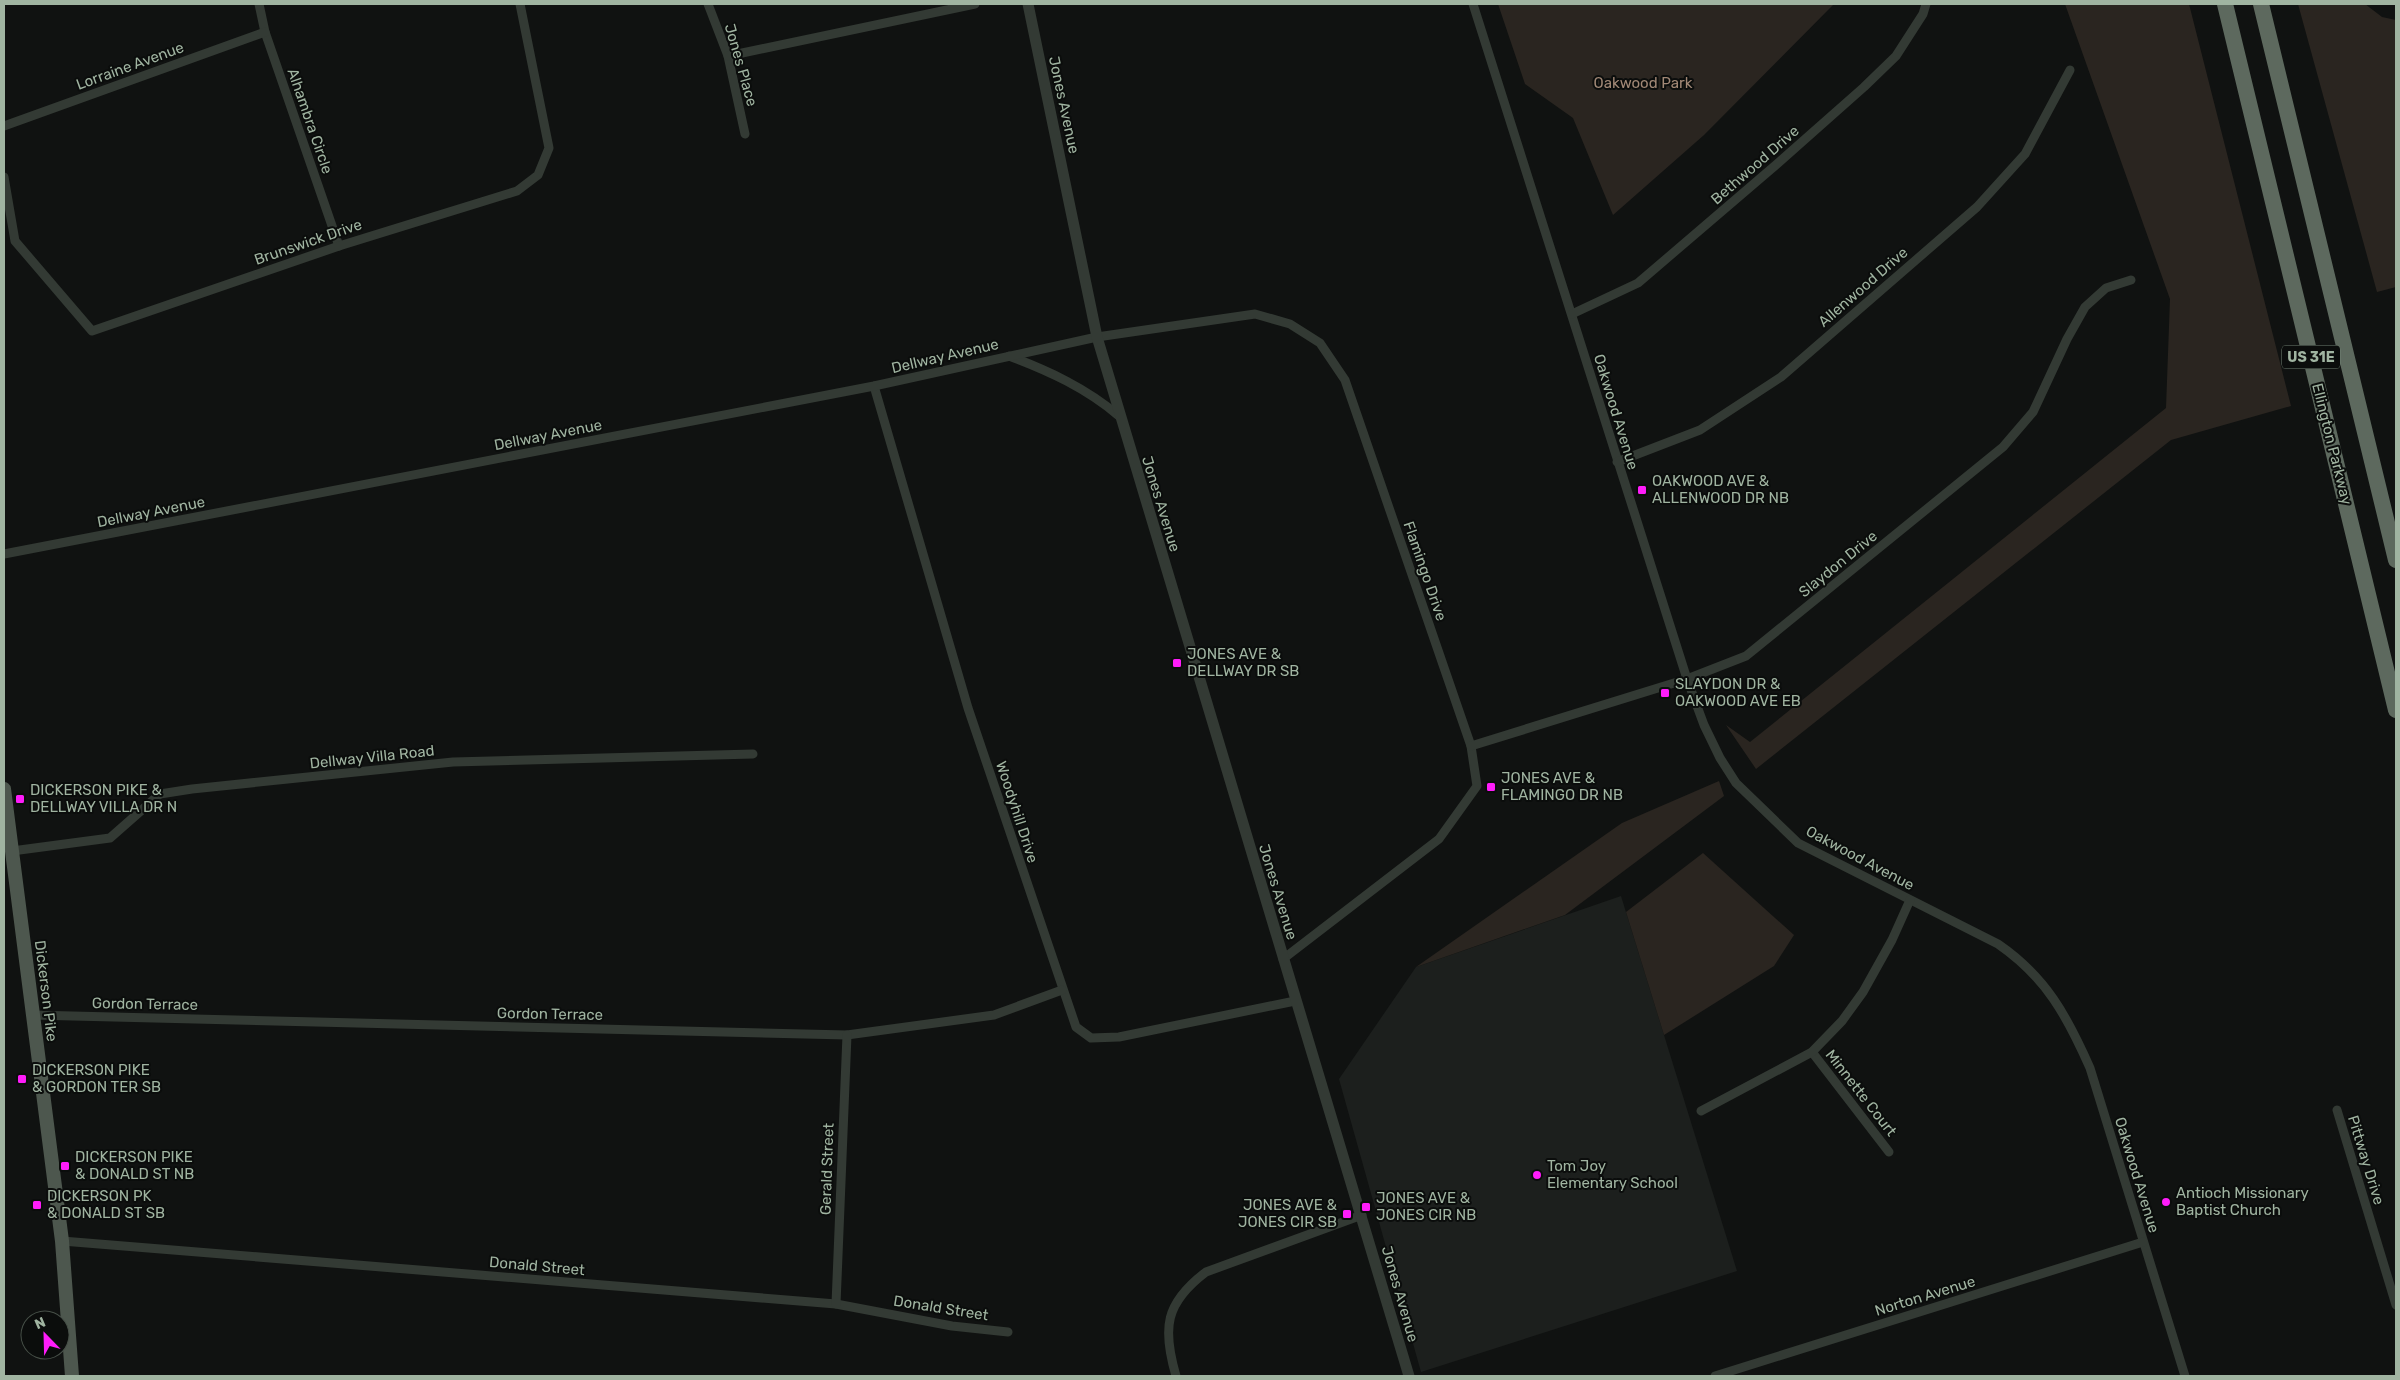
<svg xmlns="http://www.w3.org/2000/svg" width="2400" height="1380" font-family="Rubik,sans-serif">
	<style>
		.built { fill: #1c1f1d }
		.green { fill: #2a2520 }
		.lines { fill: none; stroke-linecap: round; stroke-linejoin: round }
		.minor { stroke: #333a34; stroke-width: 9 }
		.tertiary { stroke: #333a34; stroke-width: 11 }
		.primary { stroke: #4d574e; stroke-width: 14 }
		.motorway { stroke: #5d695e; stroke-width: 16 }
		.poi-dot { fill: #ff1cfa; stroke: #0b0d0c; stroke-width: 2 }
		.labels { text-anchor: middle; stroke-width: 4; stroke-linejoin: round; paint-order: stroke }
		.shield { fill: #0b0d0c; stroke: #738274; stroke-width: 1 }
		.shield-label { font-size: 14px; font-weight: bold; fill: #a0b4a1 }
		.street-label { font-size: 15px; fill: #a0b4a1; stroke: #0b0d0c }
		.park-label { font-size: 15px; fill: #a18876; stroke: #0b0d0c }
		.poi-label { font-size: 15px; fill: #a0b4a1; stroke: #0b0d0c; text-anchor: start }
	</style>
	<rect width="100%" height="100%" fill="#101211"/>
	<polygon class="built" points="1621,896 1737,1271 1421,1372 1339,1079 1416,967"/>
	<g class="green">
		<polygon points="1498,4 1834,4 1704,135 1613,215 1573,118 1525,84"/>
		<polygon points="2065,4 2189,4 2291,406 2171,440 1756,769 1726,725 1750,742 2166,408 2170,299"/>
		<polygon points="2298,4 2365,4 2382,17 2396,20 2396,287 2377,292"/>
		<polygon points="1719,781 1724,796 1565,915 1416,967 1622,823"/>
		<polygon points="1703,853 1794,935 1774,966 1664,1035 1626,912"/>
	</g>
	<g class="lines">
		<g class="minor">
			<polyline points="259,4 265,32 339,246"/>
			<polyline points="708,4 728,56 745,134"/>
			<path d="M1473,4L1687,679L1704,725L1720,758L1736,783L1798,843L1998,944C2046,977 2067,1016 2090,1068L2185,1376"/>
			<polyline points="728,56 975,4"/>
			<polyline points="4,126 265,32"/>
			<polyline points="4,177 15,241 92,331 339,246 517,191 538,175 549,148 520,4"/>
			<polyline points="1572,314 1638,283 1777,164 1864,87 1896,56 1923,14 1926,4"/>
			<path d="M1009,356C1049,371 1086,388 1119,416"/>
			<polyline points="874,386 968,708 1076,1027 1091,1038 1119,1037 1295,1001"/>
			<polyline points="1617,462 1700,430 1781,377 1977,207 2025,154 2070,70"/>
			<polyline points="4,554 874,386 1097,337 1255,314 1290,324 1320,343 1345,380 1471,746 1477,786 1439,839 1283,959"/>
			<polyline points="1471,746 1687,679 1746,656 2003,447 2033,412 2067,339 2085,307 2106,288 2131,280"/>
			<polyline points="12,851 110,838 160,794 192,789 453,762 753,754"/>
			<polyline points="32,1015 847,1035 994,1015 1062,990"/>
			<polyline points="1812,1052 1889,1152"/>
			<polyline points="2337,1110 2396,1305"/>
			<polyline points="1701,1111 1812,1052 1842,1021 1863,992 1892,940 1910,900"/>
			<polyline points="62,1241 836,1304 952,1326 1008,1332"/>
			<polyline points="836,1304 847,1035"/>
			<path d="M1176,1376C1162,1328 1165,1303 1206,1272L1362,1215"/>
			<polyline points="1715,1376 2143,1242"/>
		</g>
		<polyline class="tertiary" points="1028,4 1097,337 1409,1376"/>
		<polyline class="primary" points="4,789 62,1241 72,1376"/>
		<g class="motorway">
			<polyline points="2225,4 2396,710"/>
			<polyline points="2261,4 2396,560"/>
		</g>
	</g>
	<g class="poi-dot">
		<rect x="1637" y="485" width="10" height="10" rx="2.5"/>
		<rect x="1172" y="658" width="10" height="10" rx="2.5"/>
		<rect x="1660" y="688" width="10" height="10" rx="2.5"/>
		<rect x="1486" y="782" width="10" height="10" rx="2.5"/>
		<rect x="15" y="794" width="10" height="10" rx="2.5"/>
		<rect x="17" y="1074" width="10" height="10" rx="2.5"/>
		<rect x="60" y="1161" width="10" height="10" rx="2.5"/>
		<circle cx="1537" cy="1175" r="5"/>
		<circle cx="2166" cy="1202" r="5"/>
		<rect x="32" y="1200" width="10" height="10" rx="2.5"/>
		<rect x="1361" y="1202" width="10" height="10" rx="2.5"/>
		<rect x="1342" y="1209" width="10" height="10" rx="2.5"/>
	</g>
	<g class="labels">
		<rect class="shield" x="2282" y="345.5" width="58" height="23" rx="4"/>
		<g class="shield-label">
			<text x="2311" y="362">US 31E</text>
		</g>
		<g class="street-label">
			<text transform="translate(741 65) rotate(74)" y="5">Jones Place</text>
			<text transform="translate(130 66) rotate(-20)" y="5">Lorraine Avenue</text>
			<text transform="translate(1064 105) rotate(78)" y="5">Jones Avenue</text>
			<text transform="translate(310 121) rotate(71)" y="5">Alhambra Circle</text>
			<text transform="translate(1755 165) rotate(-41)" y="5">Bethwood Drive</text>
			<text transform="translate(308 242) rotate(-19)" y="5">Brunswick Drive</text>
			<text transform="translate(1863 287) rotate(-41)" y="5">Allenwood Drive</text>
			<text transform="translate(945 356) rotate(-13)" y="5">Dellway Avenue</text>
			<text transform="translate(1616 412) rotate(73)" y="5">Oakwood Avenue</text>
			<text transform="translate(548 435) rotate(-11)" y="5">Dellway Avenue</text>
			<text transform="translate(2332 444) rotate(76)" y="5">Ellington Parkway</text>
			<text transform="translate(1161 504) rotate(73)" y="5">Jones Avenue</text>
			<text transform="translate(151 512) rotate(-11)" y="5">Dellway Avenue</text>
			<text transform="translate(1838 564) rotate(-39)" y="5">Slaydon Drive</text>
			<text transform="translate(1425 571) rotate(71)" y="5">Flamingo Drive</text>
			<text transform="translate(372 757) rotate(-6)" y="5">Dellway Villa Road</text>
			<text transform="translate(1017 812) rotate(72)" y="5">Woodyhill Drive</text>
			<text transform="translate(1860 858) rotate(28)" y="5">Oakwood Avenue</text>
			<text transform="translate(1278 892) rotate(73)" y="5">Jones Avenue</text>
			<text transform="translate(46 991) rotate(83)" y="5">Dickerson Pike</text>
			<text transform="translate(145 1004) rotate(1)" y="5">Gordon Terrace</text>
			<text transform="translate(550 1014) rotate(1)" y="5">Gordon Terrace</text>
			<text transform="translate(1861 1093) rotate(52)" y="5">Minnette Court</text>
			<text transform="translate(2366 1160) rotate(73)" y="5">Pittway Drive</text>
			<text transform="translate(827 1169) rotate(-88)" y="5">Gerald Street</text>
			<text transform="translate(2137 1175) rotate(73)" y="5">Oakwood Avenue</text>
			<text transform="translate(537 1266) rotate(5)" y="5">Donald Street</text>
			<text transform="translate(1400 1294) rotate(74)" y="5">Jones Avenue</text>
			<text transform="translate(1925 1296) rotate(-17)" y="5">Norton Avenue</text>
			<text transform="translate(941 1308) rotate(9)" y="5">Donald Street</text>
		</g>
		<g class="park-label">
			<text x="1643" y="88">Oakwood Park</text>
		</g>
		<g class="poi-label">
			<text x="1652" y="486">OAKWOOD AVE &amp;<tspan x="1652" dy="17">ALLENWOOD DR NB</tspan></text>
			<text x="1187" y="659">JONES AVE &amp;<tspan x="1187" dy="17">DELLWAY DR SB</tspan></text>
			<text x="1675" y="689">SLAYDON DR &amp;<tspan x="1675" dy="17">OAKWOOD AVE EB</tspan></text>
			<text x="1501" y="783">JONES AVE &amp;<tspan x="1501" dy="17">FLAMINGO DR NB</tspan></text>
			<text x="30" y="795">DICKERSON PIKE &amp;<tspan x="30" dy="17">DELLWAY VILLA DR N</tspan></text>
			<text x="32" y="1075">DICKERSON PIKE<tspan x="32" dy="17">&amp; GORDON TER SB</tspan></text>
			<text x="75" y="1162">DICKERSON PIKE<tspan x="75" dy="17">&amp; DONALD ST NB</tspan></text>
			<text x="1547" y="1171">Tom Joy<tspan x="1547" dy="17">Elementary School</tspan></text>
			<text x="2176" y="1198">Antioch Missionary<tspan x="2176" dy="17">Baptist Church</tspan></text>
			<text x="47" y="1201">DICKERSON PK<tspan x="47" dy="17">&amp; DONALD ST SB</tspan></text>
			<text x="1376" y="1203">JONES AVE &amp;<tspan x="1376" dy="17">JONES CIR NB</tspan></text>
			<text x="1337" y="1210" text-anchor="end">JONES AVE &amp;<tspan x="1337" dy="17">JONES CIR SB</tspan></text>
		</g>
	</g>
	<rect width="2400" height="1380" fill="none" stroke="#a0b4a1" stroke-width="10"/>
	<g transform="translate(45 1335) rotate(337)"><circle r="24" fill="#0b0d0c" stroke="#475048"/>
	<path d="M0-4L9 19L0 12L-9 19Z" fill="#ff1cfa"/>
	<text y="-8" font-size="14" font-weight="bold" text-anchor="middle" fill="#a0b4a1">N</text>
	</g>
</svg>
